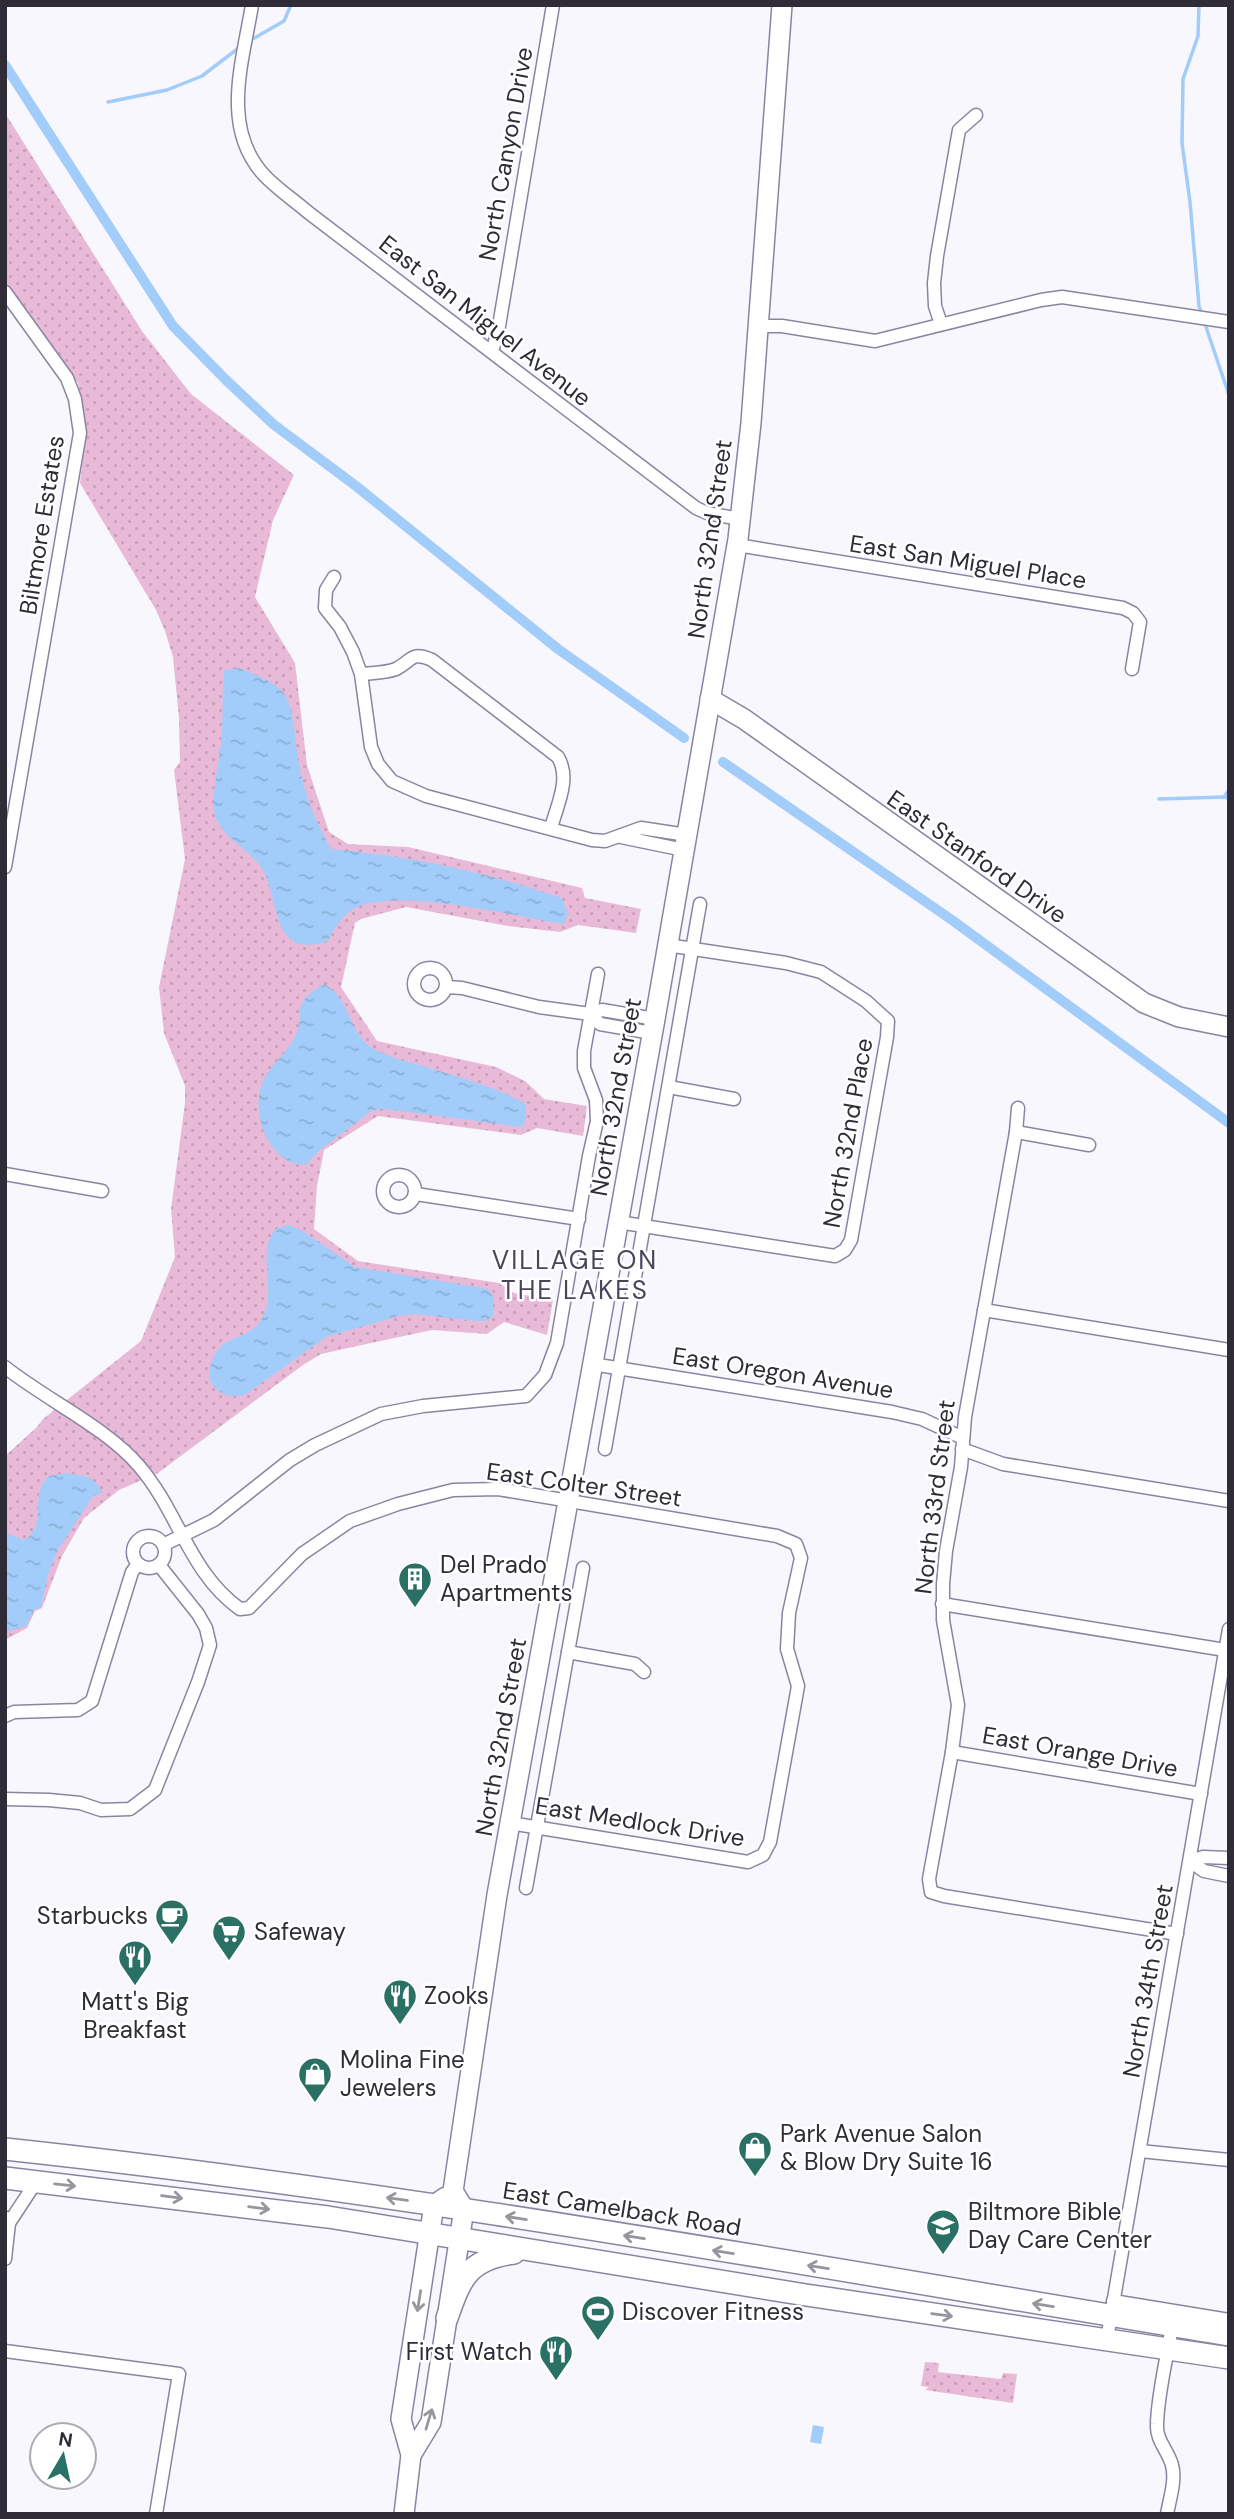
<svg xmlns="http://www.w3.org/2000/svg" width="1234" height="2519" font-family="'DM Sans',sans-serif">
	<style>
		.green { fill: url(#green-dots) }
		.water { fill: url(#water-ripples) }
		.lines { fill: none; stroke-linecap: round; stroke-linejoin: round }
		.stream { stroke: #a2ccf9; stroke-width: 3.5 }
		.canal { stroke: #a2ccf9; stroke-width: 10 }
		.street-casing { stroke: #8b84a1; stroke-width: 15 }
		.secondary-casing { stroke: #8b84a1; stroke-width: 22 }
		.primary-casing { stroke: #8b84a1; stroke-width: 24 }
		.street { stroke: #fff; stroke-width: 12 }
		.secondary { stroke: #fff; stroke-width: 19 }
		.primary { stroke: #fff; stroke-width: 21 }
		.oneway { stroke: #97969c }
		.labels { text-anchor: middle; stroke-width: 5; stroke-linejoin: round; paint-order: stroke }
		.street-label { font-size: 24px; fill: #2f2c38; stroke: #fff }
		.poi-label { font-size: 24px; fill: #2f2c38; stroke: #fff; text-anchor: start }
		.neighbourhood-label { font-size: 26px; letter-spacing: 2px; fill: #4a445d; stroke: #fff }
	</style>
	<defs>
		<pattern id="green-dots" width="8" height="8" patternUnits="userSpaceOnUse" patternTransform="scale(1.75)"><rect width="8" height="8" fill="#e9bad7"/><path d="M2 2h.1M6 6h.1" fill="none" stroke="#c8a0b9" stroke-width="1.8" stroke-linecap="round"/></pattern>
		<pattern id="water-ripples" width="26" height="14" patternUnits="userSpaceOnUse" patternTransform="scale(1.75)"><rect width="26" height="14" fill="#a2ccf9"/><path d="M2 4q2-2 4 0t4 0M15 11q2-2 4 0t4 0" fill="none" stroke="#8cafd6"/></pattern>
	</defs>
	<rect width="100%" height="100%" fill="#f8f7fd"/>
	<g class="green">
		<polygon points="5,113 142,331 191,394 294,475 273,520 255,597 295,663 307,765 329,832 348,844 408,847 582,888 585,898 641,909 636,933 578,925 560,932 508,926 406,907 361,919 355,923 341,987 377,1041 496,1067 525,1081 544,1099 587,1106 583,1136 537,1128 521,1135 378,1116 324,1150 317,1186 314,1229 358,1261 499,1283 514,1293 553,1300 547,1335 504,1322 487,1334 432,1330 357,1346 321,1354 303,1365 158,1473 119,1490 84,1518 62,1556 42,1608 35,1611 27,1628 5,1640 5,1456 37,1427 43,1419 141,1341 175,1257 171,1209 185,1103 185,1086 164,1033 159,987 185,859 174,770 180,762 179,718 173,657 165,631 156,610 80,483 86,428 78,383 17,298 5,287"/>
		<polygon points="925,2362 939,2363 938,2372 1001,2379 1003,2373 1017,2374 1013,2403 925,2390 929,2387 921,2386"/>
	</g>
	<g class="water">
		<path d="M239,668C252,673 278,683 285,695C295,711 295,745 299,764C305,796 315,821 331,849C415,857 482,871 562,898L568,914L563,924C515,916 396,887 355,908C342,915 334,929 328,941C268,961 281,896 261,867C248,849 221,836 215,815C210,797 221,755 222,734C223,713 222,691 224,670Z"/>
		<path d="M324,984C349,997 349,1033 372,1048C388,1057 406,1061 423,1066C458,1077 494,1086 526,1104V1118L522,1127L385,1109L373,1110L320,1150L306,1165C271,1166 251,1117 261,1087C266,1069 283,1057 292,1042C310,1013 285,1006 324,984Z"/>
		<path d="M289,1225L301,1230L355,1267L488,1289L494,1298L493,1316L486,1321H477L415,1314L399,1316L326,1337L245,1395C228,1399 216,1394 209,1378C214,1324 250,1350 265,1312C275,1286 256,1249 277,1228Z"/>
		<path d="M65,1473C82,1475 95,1475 102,1493L93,1496L58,1550L49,1571L41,1607L34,1610L26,1626L5,1632V1533L25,1540C49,1523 28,1495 49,1476Z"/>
		<polygon points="813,2425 824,2427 821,2444 810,2442"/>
	</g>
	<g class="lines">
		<g class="stream">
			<polyline points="1199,5 1198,36 1183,79 1182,143 1190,202 1199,306 1202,314"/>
			<polyline points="249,41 284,21 291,5"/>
			<polyline points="108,102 167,90 202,76 240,47"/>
			<polyline points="1204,321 1229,395"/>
			<polyline points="1224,797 1229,790"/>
			<polyline points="1159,799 1224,797 1229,799"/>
		</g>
		<g class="canal">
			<polyline points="5,65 173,326 226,380 273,424 356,486 558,649 684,738"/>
			<polyline points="723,762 952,920 1229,1123"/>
		</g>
		<g class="street-casing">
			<g id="street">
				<path d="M252,5C243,61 220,127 264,175C277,189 294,200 309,213L696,508L707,513L740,519"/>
				<polyline points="5,292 67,378 75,399 80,433 5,867"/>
				<polyline points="941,324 935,306 934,283 937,256 959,130 976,115"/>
				<polyline points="757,326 782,326 875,341 1041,300 1062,297 1229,322"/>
				<polyline points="492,351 498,332 553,5"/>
				<polyline points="737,545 1123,608 1133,613 1140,622 1132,669"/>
				<polyline points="334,577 326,590 325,608 340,627 353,652 361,674 371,747 378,764 392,781 426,796 592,840 605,841 641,828 687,835"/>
				<path d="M361,674C372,673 386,673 396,669C413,660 411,651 432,660L558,757C571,779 557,805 551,828"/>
				<polyline points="621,837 684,850"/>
				<circle cx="430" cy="984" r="16"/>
				<polyline points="446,987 462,988 539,1007 590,1014 602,1010 655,1019"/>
				<polyline points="590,1014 600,1024 652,1033"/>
				<polyline points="669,1087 734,1099"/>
				<polyline points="1018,1108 1016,1132 965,1417 961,1467 946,1551 943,1584 943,1620 958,1705 952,1752 929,1879 931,1892 944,1896 1177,1934"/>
				<polyline points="1016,1132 1089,1145"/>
				<polyline points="5,1174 102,1191"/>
				<circle cx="399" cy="1191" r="16"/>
				<polyline points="416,1194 579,1219"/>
				<polyline points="618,1222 835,1256 845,1250 851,1240 887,1037 888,1021 866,1001 821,972 786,963 667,945"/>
				<polyline points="984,1310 1229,1350"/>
				<polyline points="592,1364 892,1412 922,1419 963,1438"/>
				<path d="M5,1367C45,1399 107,1428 139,1466C178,1511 190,1574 240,1609L249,1608L302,1554L350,1521L398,1504L453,1490L498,1489L777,1536L796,1544L801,1558L789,1613L787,1649L798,1686L770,1842L763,1855L748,1862L510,1823"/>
				<polyline points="605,1449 700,904"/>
				<polyline points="962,1449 1003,1464 1229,1501"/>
				<circle cx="149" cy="1552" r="16"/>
				<polyline points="165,1544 214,1520 290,1460 315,1445 381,1414 423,1406 526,1396 545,1375 557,1343 589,1156 597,1121 596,1100 584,1068 584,1051 598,974"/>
				<polyline points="942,1604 1225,1650"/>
				<polyline points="568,1652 635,1664 644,1672"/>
				<polyline points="5,1716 14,1712 78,1710 92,1701 132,1572 138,1564"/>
				<polyline points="952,1752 1201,1794"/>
				<polyline points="5,1799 49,1800 80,1803 101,1810 130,1809 155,1790 198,1682 210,1645 206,1628 198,1614 159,1565"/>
				<polyline points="1190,1861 1204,1871 1229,1876"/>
				<polyline points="1190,1861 1203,1857 1229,1858"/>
				<polyline points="526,1888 583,1568"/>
				<polyline points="1140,2151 1229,2160"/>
				<polyline points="9,2223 36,2182"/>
				<polyline points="5,2259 9,2223 7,2218"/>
				<polyline points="1113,2301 1229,2320"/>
				<polyline points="1107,2339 1229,1629"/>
				<polyline points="5,2351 179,2374 156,2514"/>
				<path d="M1167,2514C1170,2498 1176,2480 1172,2465C1168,2450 1156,2441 1157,2424C1158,2392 1167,2358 1172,2326"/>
			</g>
		</g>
		<g class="secondary-casing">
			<g id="secondary">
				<polyline points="710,699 744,719 1144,1003 1179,1017 1229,1027"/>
				<polyline points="411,2455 431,2422 464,2209 453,2191 497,1895 655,1019 738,539 751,423 782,5"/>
				<polyline points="404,2514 411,2455 401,2419 434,2205 446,2197"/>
			</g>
		</g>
		<g class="primary-casing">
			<g id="primary">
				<path d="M5,2149C416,2193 822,2268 1229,2335"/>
				<polyline points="5,2178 328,2217 806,2295 1229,2358"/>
				<path d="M447,2318C461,2278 468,2259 514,2253"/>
			</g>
		</g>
		<use href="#street" class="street"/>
		<use href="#secondary" class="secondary"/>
		<use href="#primary" class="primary"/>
	</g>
	<defs><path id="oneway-shaft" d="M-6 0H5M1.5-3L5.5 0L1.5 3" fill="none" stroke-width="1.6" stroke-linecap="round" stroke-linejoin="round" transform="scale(1.75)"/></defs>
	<g class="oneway">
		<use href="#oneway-shaft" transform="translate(65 2185) rotate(6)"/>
		<use href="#oneway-shaft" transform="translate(172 2197) rotate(7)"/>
		<use href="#oneway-shaft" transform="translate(397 2199) rotate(-172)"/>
		<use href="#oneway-shaft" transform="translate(259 2208) rotate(8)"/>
		<use href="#oneway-shaft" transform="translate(516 2218) rotate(-171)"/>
		<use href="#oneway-shaft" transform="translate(634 2237) rotate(-171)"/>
		<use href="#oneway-shaft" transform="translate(723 2252) rotate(-171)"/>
		<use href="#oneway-shaft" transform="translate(818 2267) rotate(-171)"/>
		<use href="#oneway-shaft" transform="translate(419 2301) rotate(99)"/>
		<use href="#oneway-shaft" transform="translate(1043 2305) rotate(-171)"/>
		<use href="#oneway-shaft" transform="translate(942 2315) rotate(8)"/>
		<use href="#oneway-shaft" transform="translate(429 2419) rotate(-73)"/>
	</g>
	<defs>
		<g id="building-pin" transform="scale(1.75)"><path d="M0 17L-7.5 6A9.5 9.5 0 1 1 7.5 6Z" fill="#2a7065" stroke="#fff"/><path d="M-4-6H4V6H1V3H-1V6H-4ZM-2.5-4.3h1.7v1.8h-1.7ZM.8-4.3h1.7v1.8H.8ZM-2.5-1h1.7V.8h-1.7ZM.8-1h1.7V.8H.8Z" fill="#fff"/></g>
		<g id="cafe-pin" transform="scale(1.75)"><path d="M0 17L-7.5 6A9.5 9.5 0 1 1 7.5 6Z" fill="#2a7065" stroke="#fff"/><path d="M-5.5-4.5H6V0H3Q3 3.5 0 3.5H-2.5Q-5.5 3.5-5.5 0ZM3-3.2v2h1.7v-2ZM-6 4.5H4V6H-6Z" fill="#fff"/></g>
		<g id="supermarket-pin" transform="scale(1.75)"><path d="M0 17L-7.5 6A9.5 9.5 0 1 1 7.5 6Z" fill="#2a7065" stroke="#fff"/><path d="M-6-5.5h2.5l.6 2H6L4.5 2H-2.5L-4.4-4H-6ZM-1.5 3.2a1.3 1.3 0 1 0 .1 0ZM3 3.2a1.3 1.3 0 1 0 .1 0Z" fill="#fff"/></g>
		<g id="restaurant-pin" transform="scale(1.75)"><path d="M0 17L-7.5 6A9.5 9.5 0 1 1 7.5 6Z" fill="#2a7065" stroke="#fff"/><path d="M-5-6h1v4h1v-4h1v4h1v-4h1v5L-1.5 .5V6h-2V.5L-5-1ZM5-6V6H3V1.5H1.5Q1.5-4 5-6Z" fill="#fff"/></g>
		<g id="shop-pin" transform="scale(1.75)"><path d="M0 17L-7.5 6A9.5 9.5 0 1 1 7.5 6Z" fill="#2a7065" stroke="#fff"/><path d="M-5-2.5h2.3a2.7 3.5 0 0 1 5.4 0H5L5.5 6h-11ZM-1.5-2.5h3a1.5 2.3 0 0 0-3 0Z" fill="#fff"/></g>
		<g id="school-pin" transform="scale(1.75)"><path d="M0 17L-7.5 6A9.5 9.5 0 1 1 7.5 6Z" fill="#2a7065" stroke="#fff"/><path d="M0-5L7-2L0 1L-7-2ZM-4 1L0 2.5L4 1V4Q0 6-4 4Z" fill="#fff"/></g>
		<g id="stadium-pin" transform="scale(1.75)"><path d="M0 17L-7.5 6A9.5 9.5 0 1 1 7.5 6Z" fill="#2a7065" stroke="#fff"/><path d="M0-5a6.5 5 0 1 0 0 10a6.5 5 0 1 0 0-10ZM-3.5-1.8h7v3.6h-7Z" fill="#fff"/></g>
	</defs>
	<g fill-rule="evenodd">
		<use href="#building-pin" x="415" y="1579"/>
		<use href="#cafe-pin" x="172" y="1916"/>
		<use href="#supermarket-pin" x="229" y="1932"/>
		<use href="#restaurant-pin" x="135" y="1957"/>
		<use href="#restaurant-pin" x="400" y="1996"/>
		<use href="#shop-pin" x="315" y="2074"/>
		<use href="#shop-pin" x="755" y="2148"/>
		<use href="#school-pin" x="943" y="2226"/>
		<use href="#stadium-pin" x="598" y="2312"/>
		<use href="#restaurant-pin" x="556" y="2352"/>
	</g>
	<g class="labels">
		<g class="street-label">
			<text transform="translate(506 154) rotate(-80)" y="8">North Canyon Drive</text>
			<text transform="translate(485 321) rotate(38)" y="8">East San Miguel Avenue</text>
			<text transform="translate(42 525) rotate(-81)" y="8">Biltmore Estates</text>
			<text transform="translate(710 539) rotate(-82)" y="8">North 32nd Street</text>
			<text transform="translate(968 562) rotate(9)" y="8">East San Miguel Place</text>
			<text transform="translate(977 857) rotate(35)" y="8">East Stanford Drive</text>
			<text transform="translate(616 1097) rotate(-80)" y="8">North 32nd Street</text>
			<text transform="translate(848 1133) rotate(-80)" y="8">North 32nd Place</text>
			<text transform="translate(783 1373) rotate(9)" y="8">East Oregon Avenue</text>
			<text transform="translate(584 1485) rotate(8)" y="8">East Colter Street</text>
			<text transform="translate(935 1497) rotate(-83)" y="8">North 33rd Street</text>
			<text transform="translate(501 1737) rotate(-80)" y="8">North 32nd Street</text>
			<text transform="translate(1080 1752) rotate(10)" y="8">East Orange Drive</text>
			<text transform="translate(640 1822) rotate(9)" y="8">East Medlock Drive</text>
			<text transform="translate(1148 1981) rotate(-80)" y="8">North 34th Street</text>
			<text transform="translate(622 2209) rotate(9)" y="8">East Camelback Road</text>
		</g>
		<g class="poi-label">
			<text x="440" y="1573">Del Prado<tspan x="440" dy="28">Apartments</tspan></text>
			<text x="148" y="1924" text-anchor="end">Starbucks</text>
			<text x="254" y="1940">Safeway</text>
			<text x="424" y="2004">Zooks</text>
			<text x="135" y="2010" text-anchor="middle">Matt's Big<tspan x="135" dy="28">Breakfast</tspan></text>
			<text x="340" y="2068">Molina Fine<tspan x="340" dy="28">Jewelers</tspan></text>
			<text x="780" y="2142">Park Avenue Salon<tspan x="780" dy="28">&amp; Blow Dry Suite 16</tspan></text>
			<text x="968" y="2220">Biltmore Bible<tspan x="968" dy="28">Day Care Center</tspan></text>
			<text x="622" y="2320">Discover Fitness</text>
			<text x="532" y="2360" text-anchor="end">First Watch</text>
		</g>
		<g class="neighbourhood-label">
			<text x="575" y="1269">VILLAGE ON<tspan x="575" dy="30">THE LAKES</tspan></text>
		</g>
	</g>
	<rect width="1234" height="2519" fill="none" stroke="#2f2c38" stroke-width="14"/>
	<g transform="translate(63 2456) rotate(9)"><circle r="33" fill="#ffffff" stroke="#acabaf" stroke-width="2"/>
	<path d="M0-5L12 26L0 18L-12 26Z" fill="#2a7065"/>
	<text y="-10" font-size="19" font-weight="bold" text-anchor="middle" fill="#2f2c38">N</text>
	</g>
</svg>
